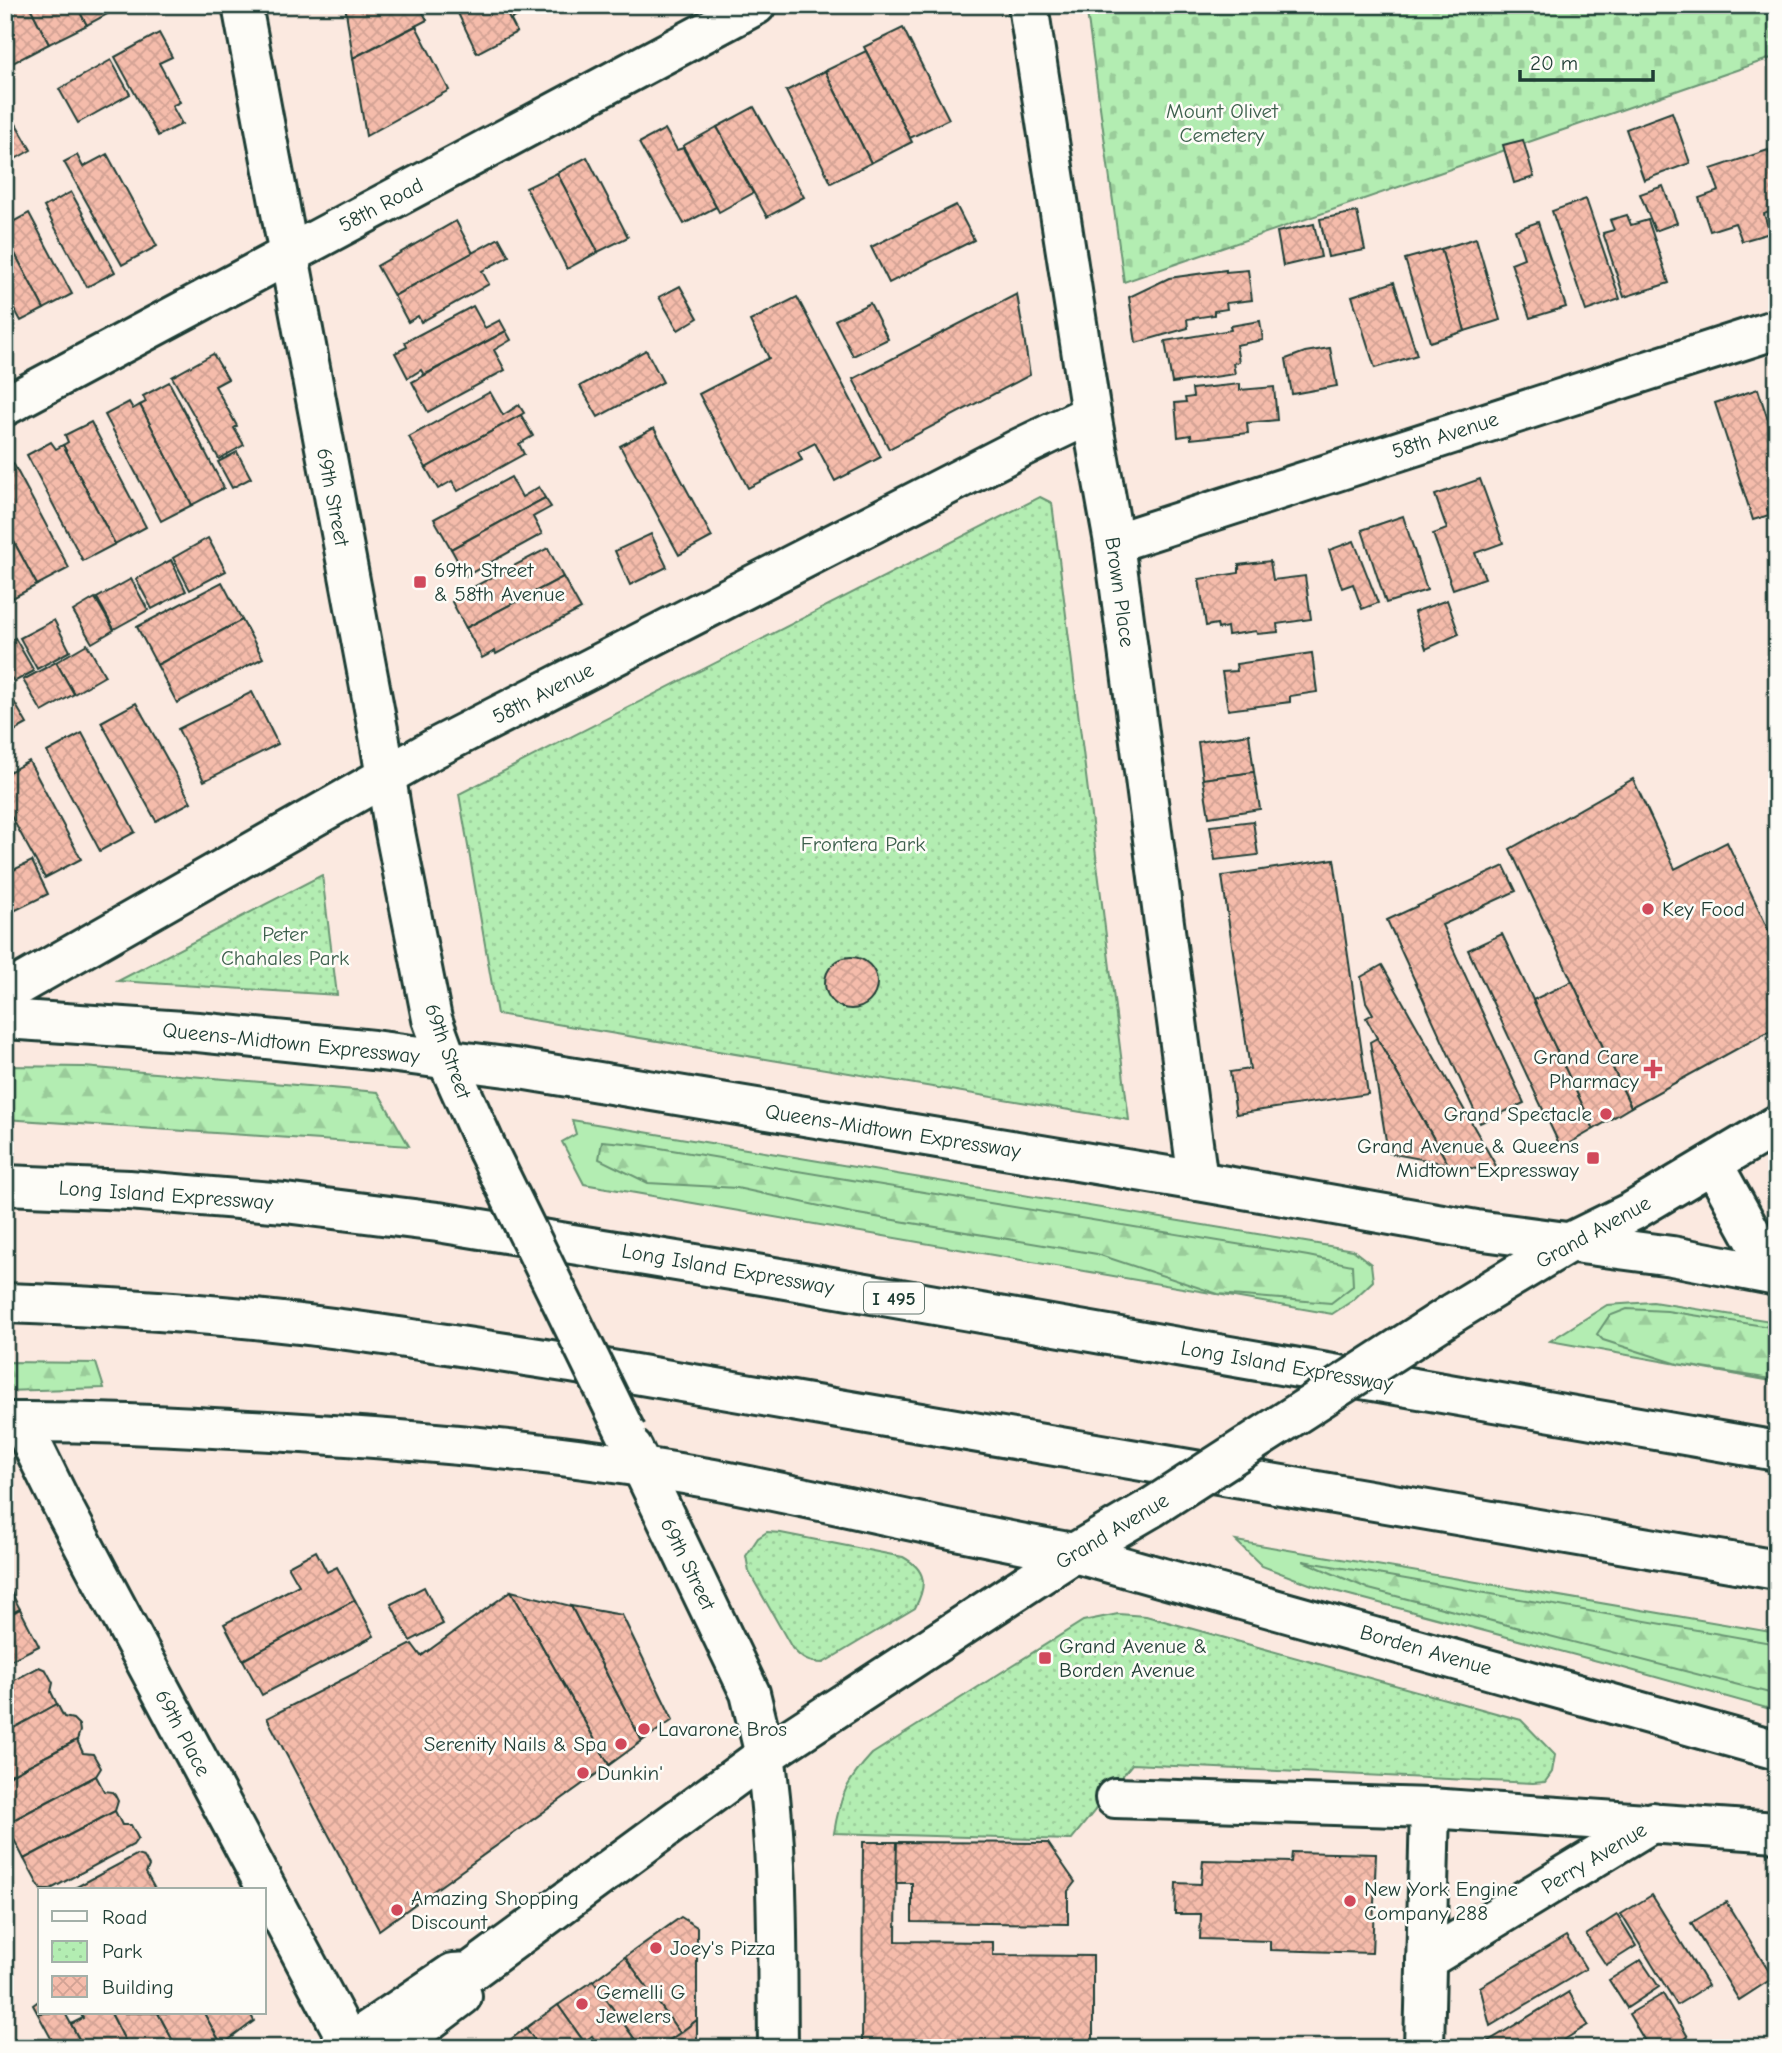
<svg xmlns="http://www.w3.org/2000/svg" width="1782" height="2053" font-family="'Comic Neue',sans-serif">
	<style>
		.grass { fill: #b3edb2; stroke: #699573; stroke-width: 2 }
		.forest { fill: url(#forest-firs); stroke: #699573; stroke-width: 2 }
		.cemetery { fill: url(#cemetery-stones); stroke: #699573; stroke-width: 2 }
		.park { fill: url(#park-dots); stroke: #699573; stroke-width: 2 }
		.building { fill: url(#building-cross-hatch); stroke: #1f3d34; stroke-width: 2 }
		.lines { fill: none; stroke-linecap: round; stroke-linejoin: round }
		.minor-casing { stroke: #1f3d34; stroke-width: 44 }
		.major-casing { stroke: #1f3d34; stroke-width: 44 }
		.highway-casing { stroke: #1f3d34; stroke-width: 44 }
		.minor { stroke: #fdfcf7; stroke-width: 38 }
		.major { stroke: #fdfcf7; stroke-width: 38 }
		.highway { stroke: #fdfcf7; stroke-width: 38 }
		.major-bridge-casing { stroke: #1f3d34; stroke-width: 44; stroke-linecap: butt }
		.major-bridge { stroke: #fdfcf7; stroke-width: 38 }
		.poi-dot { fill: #d1495b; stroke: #fdfcf7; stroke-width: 2.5 }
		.labels { text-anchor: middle; stroke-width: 5; stroke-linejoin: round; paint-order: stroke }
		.shield { fill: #fdfcf7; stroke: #62766e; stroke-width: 2 }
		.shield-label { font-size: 19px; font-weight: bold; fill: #1f3d34 }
		.park-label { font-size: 21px; fill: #3d604d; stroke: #fdfcf7 }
		.street-label { font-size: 21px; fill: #1f3d34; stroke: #fdfcf7 }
		.poi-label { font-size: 21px; fill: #1f3d34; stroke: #fdfcf7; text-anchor: start }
	</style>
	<defs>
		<pattern id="forest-firs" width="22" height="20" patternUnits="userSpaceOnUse" patternTransform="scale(1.75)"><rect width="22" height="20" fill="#b3edb2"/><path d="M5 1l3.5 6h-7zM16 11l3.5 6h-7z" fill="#9acc9a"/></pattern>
		<pattern id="cemetery-stones" width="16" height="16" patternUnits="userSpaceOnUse" patternTransform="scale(1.75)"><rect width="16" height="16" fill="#b3edb2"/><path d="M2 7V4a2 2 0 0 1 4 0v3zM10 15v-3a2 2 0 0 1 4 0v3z" fill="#9acc9a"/></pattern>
		<pattern id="park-dots" width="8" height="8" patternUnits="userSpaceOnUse" patternTransform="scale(1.75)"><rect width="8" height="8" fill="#b3edb2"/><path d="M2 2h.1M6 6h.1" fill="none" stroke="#9acc9a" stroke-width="1.8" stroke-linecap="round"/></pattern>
		<pattern id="building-cross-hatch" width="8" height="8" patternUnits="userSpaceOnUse" patternTransform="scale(1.75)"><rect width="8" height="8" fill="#f5bcab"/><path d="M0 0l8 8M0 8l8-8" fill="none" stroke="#d2a294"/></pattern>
	</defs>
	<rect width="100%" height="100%" fill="#fbe9e0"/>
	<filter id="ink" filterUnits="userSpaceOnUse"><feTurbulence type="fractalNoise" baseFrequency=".0143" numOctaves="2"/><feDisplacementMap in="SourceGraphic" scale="14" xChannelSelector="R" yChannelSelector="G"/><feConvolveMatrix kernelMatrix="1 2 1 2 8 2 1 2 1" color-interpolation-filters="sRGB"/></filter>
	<g filter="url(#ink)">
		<g class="grass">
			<polygon points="572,1120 1353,1250 1371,1264 1373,1281 1352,1301 1332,1314 584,1184 562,1142 576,1134"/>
			<polygon points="1653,1302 1777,1322 1777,1382 1550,1341 1607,1305"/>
			<polygon points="1236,1541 1777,1633 1777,1711 1620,1667 1312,1585 1262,1566"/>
		</g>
		<g class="forest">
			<polygon points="5,1066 84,1067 378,1092 409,1146 5,1119"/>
			<polygon points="602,1141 636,1144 1308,1256 1352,1265 1353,1286 1331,1303 1218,1294 1097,1254 852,1213 737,1188 648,1183 599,1159"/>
			<polygon points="1627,1309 1667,1311 1777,1328 1777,1380 1678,1364 1603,1340 1597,1334 1609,1316"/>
			<polygon points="5,1362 96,1363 104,1388 5,1391"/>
			<polygon points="1303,1561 1777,1644 1777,1695 1369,1589"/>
		</g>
		<polygon class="cemetery" points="1086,5 1777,5 1777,56 1124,282"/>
		<g class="park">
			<polygon points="1040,497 1052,503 1129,1120 497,1014 459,794"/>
			<polygon points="322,875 337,995 118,981"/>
			<path d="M767,1532L781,1533L903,1557C927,1570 927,1585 915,1608L823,1663C808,1663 802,1659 792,1648L749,1572L746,1556L758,1538Z"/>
			<path d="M1118,1614L1146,1616L1521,1720L1555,1755L1552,1772L1545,1782L1533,1783L1132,1764L1071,1840L834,1833C840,1796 846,1782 872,1754L1083,1621Z"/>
		</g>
		<g class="building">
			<polygon points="5,5 29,5 49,44 11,64 5,53"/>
			<polygon points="29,5 76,5 87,25 49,44"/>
			<polygon points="76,5 124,5 87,25"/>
			<polygon points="345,5 419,5 427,20 353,58"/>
			<polygon points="454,5 503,5 517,32 477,53"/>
			<polygon points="503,5 538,5 510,20"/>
			<polygon points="416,26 449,90 366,136 353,58"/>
			<polygon points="903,28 949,119 910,138 864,47"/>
			<polygon points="159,33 172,57 159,63 180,102 172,106 182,124 158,136 115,57"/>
			<polygon points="866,51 912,142 871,163 825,71"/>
			<polygon points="111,60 130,94 78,123 59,89"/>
			<polygon points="825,71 871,163 831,183 786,91"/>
			<polygon points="754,107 804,197 767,217 717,127"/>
			<polygon points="1672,112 1690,163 1644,180 1626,129"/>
			<polygon points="11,115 31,150 10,162 5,153 5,119"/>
			<polygon points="717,127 753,193 719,212 683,146"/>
			<polygon points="665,129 677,150 683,148 716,207 684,224 639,143"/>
			<polygon points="1523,140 1534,177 1514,183 1503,145"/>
			<polygon points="1768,150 1777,177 1777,209 1764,214 1770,233 1742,241 1735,223 1710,231 1699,198 1719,191 1711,169"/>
			<polygon points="107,154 157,246 122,265 64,162 77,155 83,167"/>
			<polygon points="587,157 628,237 598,252 557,173"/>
			<polygon points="557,173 598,252 567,269 526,188"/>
			<polygon points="1663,186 1677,223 1655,231 1640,194"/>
			<polygon points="71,192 115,272 87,287 44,207"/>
			<polygon points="1586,199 1620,299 1586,311 1552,211"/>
			<polygon points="956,205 974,240 889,283 871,247"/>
			<polygon points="1357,212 1365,250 1328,257 1320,219"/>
			<polygon points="29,213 72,294 44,309 5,235 5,226"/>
			<polygon points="1627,215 1631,225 1648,220 1669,283 1624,297 1603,233 1614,230 1610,220"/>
			<polygon points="456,221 473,253 394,296 377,266"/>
			<polygon points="1538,222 1566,307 1530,318 1511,263 1524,258 1515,230"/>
			<polygon points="1314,224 1321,257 1283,266 1277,232"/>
			<polygon points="5,235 44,309 21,321 5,292"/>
			<polygon points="499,238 509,256 482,271 489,284 421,322 418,316 408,322 394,296"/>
			<polygon points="1476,238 1500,320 1465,331 1441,249"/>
			<polygon points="1441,249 1465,331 1430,342 1405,259"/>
			<polygon points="1226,270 1226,272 1248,270 1252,300 1226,303 1227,309 1214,311 1214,315 1187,319 1188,328 1136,343 1129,297 1169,278"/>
			<polygon points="1394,282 1417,355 1375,368 1352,296"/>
			<polygon points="680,286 698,318 678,330 659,297"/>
			<polygon points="1017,294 1030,375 889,449 853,379"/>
			<polygon points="797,297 881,457 835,481 815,443 798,452 802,460 748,488 699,394 769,358 750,321"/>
			<polygon points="870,303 888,339 853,356 835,320"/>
			<polygon points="473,306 485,328 500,320 506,331 424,375 421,370 408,378 395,353 407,347 405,342"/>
			<polygon points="1260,321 1263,340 1236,345 1239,362 1233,363 1235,374 1172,383 1165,341 1231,330 1230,326"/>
			<polygon points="506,331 511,340 494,350 505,370 428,412 412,382"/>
			<polygon points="1330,348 1337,386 1292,394 1286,359 1305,352"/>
			<polygon points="646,350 663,382 598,417 580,386"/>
			<polygon points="213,354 228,379 215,386 237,426 234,428 244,445 219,459 172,377"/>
			<polygon points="169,382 224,488 192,505 140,405 146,402 143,396"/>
			<polygon points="1240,384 1240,390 1274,387 1277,420 1247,423 1248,433 1191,439 1191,435 1178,437 1175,403 1186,402 1185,398 1193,397 1192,389"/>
			<polygon points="1758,389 1777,448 1777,506 1767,509 1769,515 1753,520 1715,403"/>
			<polygon points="490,392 503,415 519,405 524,413 426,468 409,437"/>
			<polygon points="129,402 133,409 140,405 192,505 161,521 105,415"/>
			<polygon points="521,415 533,436 519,444 524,454 458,491 452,481 438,489 426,468"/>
			<polygon points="91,422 146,527 115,544 63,445 68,442 65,435"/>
			<polygon points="654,428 712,537 679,555 620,446"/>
			<polygon points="51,442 56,449 63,445 115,544 83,561 27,455"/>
			<polygon points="237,452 251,478 232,488 218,462"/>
			<polygon points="13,463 69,568 37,585 5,525 5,467"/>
			<polygon points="511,477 522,497 539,487 545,498 451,549 434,519"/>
			<polygon points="1480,479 1503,543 1475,553 1485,578 1453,589 1433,534 1447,529 1435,495"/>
			<polygon points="545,498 551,507 533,517 542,534 466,576 451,549"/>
			<polygon points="1403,516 1427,590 1386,603 1362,530"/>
			<polygon points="5,525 37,585 5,602"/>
			<polygon points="651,534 667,567 630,585 615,551"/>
			<polygon points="208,538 226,571 190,590 173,558"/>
			<polygon points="1354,541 1378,603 1362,609 1353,584 1342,588 1329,550"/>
			<polygon points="548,548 563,577 466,628 452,602 466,594 464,592"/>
			<polygon points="171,560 186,591 152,609 136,579"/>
			<polygon points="1270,561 1273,580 1305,576 1311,619 1277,624 1278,632 1257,634 1256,631 1228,635 1227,627 1218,629 1217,624 1206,626 1199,579 1239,573 1239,565"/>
			<polygon points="563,577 581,609 496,654 495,651 482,658 466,628"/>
			<polygon points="131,579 148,610 114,629 97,598"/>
			<polygon points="222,582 242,620 157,665 137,627"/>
			<polygon points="95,598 114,630 92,643 73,611"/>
			<polygon points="1447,600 1459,634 1426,649 1414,612"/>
			<polygon points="54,620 70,651 37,669 20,638"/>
			<polygon points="242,620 263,658 177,703 157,665"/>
			<polygon points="15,638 34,671 14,682 5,667 5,644"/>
			<polygon points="87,644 105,676 74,694 56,662"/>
			<polygon points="1312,653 1317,692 1290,696 1290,702 1228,710 1222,672 1237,671 1236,664"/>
			<polygon points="56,662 74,694 42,712 23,680"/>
			<polygon points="252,692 278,744 204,781 178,729"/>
			<polygon points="9,693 27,724 5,736 5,695"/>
			<polygon points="136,703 191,802 156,821 101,722"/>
			<polygon points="82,733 135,832 100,851 47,752"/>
			<polygon points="1249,734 1254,772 1203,779 1198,742"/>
			<polygon points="29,761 81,859 45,878 5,805 5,774"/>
			<polygon points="1254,772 1260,809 1209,817 1203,779"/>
			<polygon points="1633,779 1675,869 1727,842 1777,948 1777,1027 1631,1107 1510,849"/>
			<polygon points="1253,821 1258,855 1215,860 1210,826"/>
			<polygon points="1334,859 1368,1094 1236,1114 1230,1072 1250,1069 1222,876"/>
			<polygon points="32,861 48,894 10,913 5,902 5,874"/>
			<polygon points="1504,866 1516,891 1442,925 1524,1103 1480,1123 1387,920"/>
			<polygon points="1502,934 1594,1129 1561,1148 1468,950"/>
			<circle cx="851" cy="983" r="26"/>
			<polygon points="1382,965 1500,1173 1448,1164 1377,1038 1366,1018 1373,1014 1366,1002 1361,977"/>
			<polygon points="1572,981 1631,1107 1594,1129 1533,1000"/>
			<polygon points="1377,1038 1448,1164 1388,1153 1370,1042"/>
			<polygon points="316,1551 327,1572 337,1567 355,1600 243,1660 224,1624 299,1585 288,1566"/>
			<polygon points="5,1581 20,1609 5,1617"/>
			<polygon points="424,1587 443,1624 410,1641 391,1604"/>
			<polygon points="511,1591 571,1606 642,1741 609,1765"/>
			<polygon points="511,1591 609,1765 379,1930 267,1718 412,1644 421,1656"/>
			<polygon points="355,1600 374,1636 262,1695 243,1660"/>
			<polygon points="571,1606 622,1615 673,1720 642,1741"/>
			<polygon points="20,1609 39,1646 5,1663 5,1617"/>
			<polygon points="39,1667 46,1670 53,1683 51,1692 57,1704 5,1733 5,1685"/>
			<polygon points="57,1704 64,1717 73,1719 79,1725 80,1731 77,1740 5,1778 5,1733"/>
			<polygon points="77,1740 83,1753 93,1754 101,1768 96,1776 6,1824 5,1778"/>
			<polygon points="96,1776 104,1791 112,1792 115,1795 118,1801 115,1811 24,1859 6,1824"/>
			<polygon points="115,1811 122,1825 131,1825 138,1838 133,1845 49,1890 41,1890 24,1859"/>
			<polygon points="863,1842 897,1842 896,1941 993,1942 993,1955 1093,1956 1093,2048 862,2048"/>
			<polygon points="897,1842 1048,1843 1075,1882 1068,1891 1068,1924 912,1922 912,1883 896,1883"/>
			<polygon points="1292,1852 1376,1854 1372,1953 1270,1950 1270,1941 1200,1939 1201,1914 1175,1914 1176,1883 1201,1884 1203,1860 1291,1862"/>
			<polygon points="136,1855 144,1857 149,1866 146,1873 155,1889 153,1890 71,1890"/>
			<polygon points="1652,1895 1708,1986 1677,2005 1621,1914"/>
			<polygon points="1726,1902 1773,1978 1739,2000 1691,1923"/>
			<polygon points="1617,1915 1636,1946 1606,1965 1586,1935"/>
			<polygon points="681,1917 697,1927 697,2020 680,2033 625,1957"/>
			<polygon points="1566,1936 1586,1969 1490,2026 1480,1987"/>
			<polygon points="625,1957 680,2033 658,2048 641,2048 593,1981"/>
			<polygon points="1641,1960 1659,1987 1627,2008 1609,1980"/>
			<polygon points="593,1981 641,2048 600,2048 592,2036 584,2042 558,2005"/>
			<polygon points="1569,1992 1588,2025 1551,2048 1483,2048 1482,2045"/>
			<polygon points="1663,1994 1688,2037 1670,2048 1649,2048 1629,2014"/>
			<polygon points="40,2000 40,2013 65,2013 84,2048 38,2048 52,2040 33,2005"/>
			<polygon points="558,2005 584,2042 578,2048 540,2048 526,2028"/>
			<polygon points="80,2013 111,2013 129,2048 84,2048 71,2024 83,2018"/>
			<polygon points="111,2013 158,2013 177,2048 129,2048"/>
			<polygon points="158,2013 204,2013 222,2045 217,2048 177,2048"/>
			<polygon points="204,2013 250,2013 254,2021 222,2045"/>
			<polygon points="697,2020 697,2048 658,2048 680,2033"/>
			<polygon points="526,2028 540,2048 499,2048"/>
		</g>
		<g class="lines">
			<g class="minor-casing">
				<g id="minor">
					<polyline points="1028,5 1091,414 1114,543 1198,1181"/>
					<polyline points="5,406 756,5"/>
					<polyline points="1114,543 1777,329"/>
					<polyline points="5,993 435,748 1020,448 1091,414"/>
					<polyline points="21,1422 62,1505 349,2043"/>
					<path d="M765,1755C779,1852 777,1950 778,2048"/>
					<polyline points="1115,1798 1430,1808 1777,1832"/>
					<polyline points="1426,1960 1653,1822"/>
					<polyline points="1424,2048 1430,1808"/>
				</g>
			</g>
			<g class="major-casing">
				<g id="major">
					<polyline points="242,5 379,735 394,827 432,1019 447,1060 487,1149"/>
					<polyline points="5,1019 198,1032 373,1050 514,1068 1198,1181 1476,1230 1672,1256 1777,1276"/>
					<polyline points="1713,1164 1775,1276"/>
					<polyline points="1453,1313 1570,1242 1633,1211 1777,1125"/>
					<path d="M5,1422C99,1421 193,1427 287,1432C429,1441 572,1453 713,1479C833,1502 953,1532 1074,1553L1777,1750"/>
					<polyline points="633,1449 750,1693 765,1755"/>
					<polyline points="342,2048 453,1973 470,1972 765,1755 1074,1553 1151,1508"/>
					<polyline points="393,2048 462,1996"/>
				</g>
			</g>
			<g class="highway-casing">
				<g id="highway">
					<polyline points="5,1185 129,1190 285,1203 438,1222 768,1276 1777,1451"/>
					<path d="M5,1303C89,1306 172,1311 255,1319C361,1330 466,1347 571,1363L1777,1570"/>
				</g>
			</g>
			<use href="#minor" class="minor"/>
			<use href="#major" class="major"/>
			<use href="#highway" class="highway"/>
			<g class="major-bridge-casing">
				<g id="major-bridge">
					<polyline points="487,1149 626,1433"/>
					<polyline points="1151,1508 1453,1313"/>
				</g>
			</g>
			<use href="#major-bridge" class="major-bridge"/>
		</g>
	</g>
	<g class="poi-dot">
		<rect x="413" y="575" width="14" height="14" rx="3.5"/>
		<circle cx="1648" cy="909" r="7"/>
		<path d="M1649.5 1058.5h7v7h7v7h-7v7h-7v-7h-7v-7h7z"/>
		<circle cx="1606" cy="1114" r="7"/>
		<rect x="1586" y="1151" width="14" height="14" rx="3.5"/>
		<rect x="1038" y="1651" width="14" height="14" rx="3.5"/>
		<circle cx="644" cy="1729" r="7"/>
		<circle cx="621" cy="1744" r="7"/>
		<circle cx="583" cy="1773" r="7"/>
		<circle cx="1350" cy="1901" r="7"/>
		<circle cx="397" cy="1910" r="7"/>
		<circle cx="656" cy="1948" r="7"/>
		<circle cx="582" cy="2004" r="7"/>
	</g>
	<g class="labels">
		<rect class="shield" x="864" y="1282.5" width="60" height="31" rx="5"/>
		<g class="shield-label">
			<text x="894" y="1305">I 495</text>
		</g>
		<g class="park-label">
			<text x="1222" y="118">Mount Olivet<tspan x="1222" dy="24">Cemetery</tspan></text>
			<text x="863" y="851">Frontera Park</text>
			<text x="285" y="941">Peter<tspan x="285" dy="24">Chahales Park</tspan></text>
		</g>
		<g class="street-label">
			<text transform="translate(381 205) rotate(-28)" y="7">58th Road</text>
			<text transform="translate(1445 435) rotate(-18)" y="7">58th Avenue</text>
			<text transform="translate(333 497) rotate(79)" y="7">69th Street</text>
			<text transform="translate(1120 592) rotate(82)" y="7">Brown Place</text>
			<text transform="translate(543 693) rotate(-27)" y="7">58th Avenue</text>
			<text transform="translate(291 1043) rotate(6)" y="7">Queens-Midtown Expressway</text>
			<text transform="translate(448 1051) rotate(70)" y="7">69th Street</text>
			<text transform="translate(893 1131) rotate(9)" y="7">Queens-Midtown Expressway</text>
			<text transform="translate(166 1195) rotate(4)" y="7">Long Island Expressway</text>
			<text transform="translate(1593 1232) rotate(-29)" y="7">Grand Avenue</text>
			<text transform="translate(728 1269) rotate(10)" y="7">Long Island Expressway</text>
			<text transform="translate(1287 1366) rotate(10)" y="7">Long Island Expressway</text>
			<text transform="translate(1112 1531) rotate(-31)" y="7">Grand Avenue</text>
			<text transform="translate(688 1564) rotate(64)" y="7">69th Street</text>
			<text transform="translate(1426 1650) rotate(16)" y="7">Borden Avenue</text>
			<text transform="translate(183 1733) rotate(62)" y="7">69th Place</text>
			<text transform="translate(1594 1858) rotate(-31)" y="7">Perry Avenue</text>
		</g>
		<g class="poi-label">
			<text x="434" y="577">69th Street<tspan x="434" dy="24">&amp; 58th Avenue</tspan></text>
			<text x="1662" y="916">Key Food</text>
			<text x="1639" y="1064" text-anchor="end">Grand Care<tspan x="1639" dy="24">Pharmacy</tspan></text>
			<text x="1592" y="1121" text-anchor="end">Grand Spectacle</text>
			<text x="1579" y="1153" text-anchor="end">Grand Avenue &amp; Queens<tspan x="1579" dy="24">Midtown Expressway</tspan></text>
			<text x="1059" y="1653">Grand Avenue &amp;<tspan x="1059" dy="24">Borden Avenue</tspan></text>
			<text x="658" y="1736">Lavarone Bros</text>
			<text x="607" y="1751" text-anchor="end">Serenity Nails &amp; Spa</text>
			<text x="597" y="1780">Dunkin'</text>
			<text x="1364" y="1896">New York Engine<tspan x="1364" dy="24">Company 288</tspan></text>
			<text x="411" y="1905">Amazing Shopping<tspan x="411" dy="24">Discount</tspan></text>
			<text x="670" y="1955">Joey's Pizza</text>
			<text x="596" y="1999">Gemelli G<tspan x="596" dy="24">Jewelers</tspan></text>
		</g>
	</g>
	<rect width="1782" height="2053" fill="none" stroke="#fdfcf7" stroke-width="28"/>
	<rect x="14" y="14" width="1754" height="2025" fill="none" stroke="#1f3d34" stroke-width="2.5" filter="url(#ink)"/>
	<rect x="38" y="1888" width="228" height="126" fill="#fdfcf7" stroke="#a4b0a9" stroke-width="2"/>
	<rect x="52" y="1911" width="35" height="10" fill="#fdfcf7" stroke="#a4b0a9" stroke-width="2"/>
	<text x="102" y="1924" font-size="21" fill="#1f3d34">Road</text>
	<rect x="52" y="1941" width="35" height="21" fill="url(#park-dots)" stroke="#a4b0a9" stroke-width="2"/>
	<text x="102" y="1958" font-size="21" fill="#1f3d34">Park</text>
	<rect x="52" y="1976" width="35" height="21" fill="url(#building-cross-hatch)" stroke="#a4b0a9" stroke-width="2"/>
	<text x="102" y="1994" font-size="21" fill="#1f3d34">Building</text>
	<path d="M1520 70v10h133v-10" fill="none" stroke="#1f3d34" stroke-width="3.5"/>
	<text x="1530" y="70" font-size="21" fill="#1f3d34" stroke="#fdfcf7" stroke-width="5" paint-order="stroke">20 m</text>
</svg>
